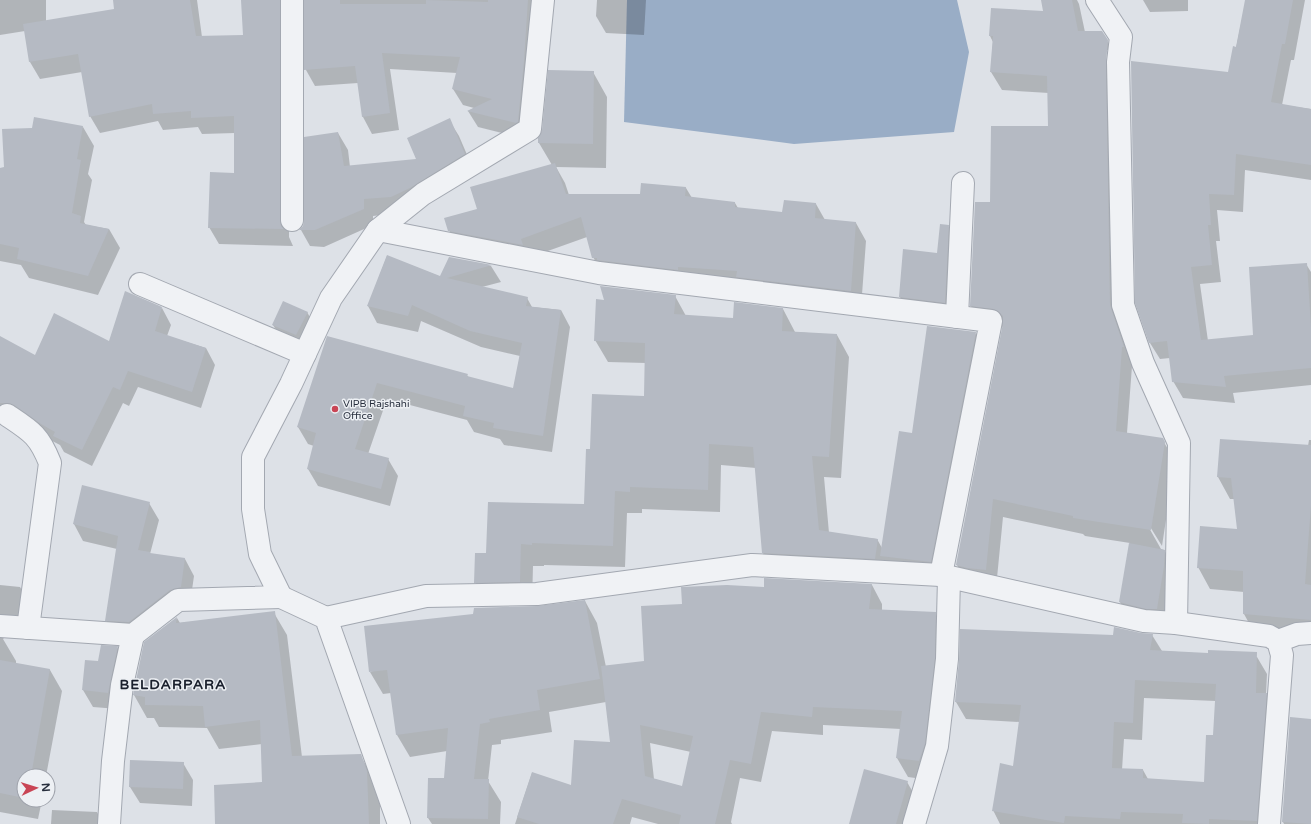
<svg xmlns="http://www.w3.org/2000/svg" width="1311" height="824" font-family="'Varela Round',sans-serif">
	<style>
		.water { fill: #99adc6 }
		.shadow { fill: #0003; fill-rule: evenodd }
		.building { fill: #b5bac3; fill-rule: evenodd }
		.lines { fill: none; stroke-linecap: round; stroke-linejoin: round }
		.minor-casing { stroke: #a3a8b1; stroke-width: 24 }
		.minor { stroke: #f0f2f5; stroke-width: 22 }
		.poi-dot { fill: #c94555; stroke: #edf0f4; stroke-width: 1.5 }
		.labels { text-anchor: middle; stroke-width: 3; stroke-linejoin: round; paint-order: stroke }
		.poi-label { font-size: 10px; fill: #272e3d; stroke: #edf0f4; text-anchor: start }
		.district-label { font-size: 14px; font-weight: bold; letter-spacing: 1px; fill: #1a202d; stroke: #edf0f4 }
	</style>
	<rect width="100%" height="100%" fill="#dde1e7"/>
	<polygon class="water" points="627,0 957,0 969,52 954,132 794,144 624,122"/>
	<g class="shadow">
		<polygon points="0,0 46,0 46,21 115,10 114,0 197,0 202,37 244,36 242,0 535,0 526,139 478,127 468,111 474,108 463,105 453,89 457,73 390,69 399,130 372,134 363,117 358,83 315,86 306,70 306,5 302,4 289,17 289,237 293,246 219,244 209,227 235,174 235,133 202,134 198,127 163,130 158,121 100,133 90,116 82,72 40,79 30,62 25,31 0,35"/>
		<polygon points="597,0 646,0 644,35 606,33 596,16"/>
		<path d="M1042,0H1077L1079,4L1085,32L1107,41L1118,59L1134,365L1132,366L1127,433L1162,439L1175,461L1162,546L1149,525L1148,526L1161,549L1164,550L1174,567L1166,626L1129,619L1120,602L1130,543L1085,536L1083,534L1003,517L996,588L967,584L957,565L1004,327L982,324L971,306L991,203L1049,127V93L1002,90L991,72L993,42L990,36L1044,12ZM1106,50H1108L1106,67Z"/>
		<polygon points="1143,0 1188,0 1188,11 1150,12"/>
		<polygon points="1246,0 1305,0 1294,60 1291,60 1282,105 1311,109 1311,180 1245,170 1243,212 1217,210 1220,241 1216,241 1221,282 1200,284 1208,341 1255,336 1306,264 1311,272 1311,385 1233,393 1235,403 1183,398 1173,381 1170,358 1160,359 1150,343 1236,48"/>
		<polygon points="593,72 607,97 606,168 556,167 565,183 569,195 641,195 686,188 692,198 735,203 738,208 783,213 816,204 825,220 856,223 866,241 861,308 604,276 593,257 587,237 531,257 459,249 449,230 478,210 552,165 539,143"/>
		<polygon points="449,120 459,136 474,171 400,213 373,216 373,225 324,247 310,246 301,230 304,226 338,133 348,150 350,167 418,160"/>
		<polygon points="83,127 94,146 88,174 92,180 84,222 86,225 109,229 120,248 98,295 29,278 21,265 0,261 0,169 5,168"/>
		<polygon points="948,226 958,242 954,319 909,314 900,297 938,254"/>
		<polygon points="387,256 441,277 450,258 491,266 501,282 482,287 527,298 532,307 561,310 570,327 552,452 504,445 500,439 474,432 467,420 387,399 368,454 388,459 398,476 390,506 318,486 308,469 314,446 308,444 298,427 328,337 467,375 469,378 514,389 520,356 481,347 421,321 418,332 377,323 368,306"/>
		<polygon points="675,296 686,316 733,319 783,309 795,332 837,335 849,357 841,478 824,477 829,533 877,539 882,548 913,434 976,333 988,354 943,583 775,574 763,553 756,468 721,465 720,512 642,509 642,513 627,513 625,567 544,565 544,566 533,566 532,603 488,604 475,582 487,554 585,505 591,450 645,397 646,363 608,362 595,340 605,301"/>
		<polygon points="162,308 171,325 167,336 206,348 215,365 201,408 138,387 129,406 123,403 92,466 64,452 60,445 0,414 0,349 36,356 109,342"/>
		<polygon points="307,312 312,321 301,343 278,333 273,325"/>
		<polygon points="1221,440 1308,446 1309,440 1311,440 1311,640 1256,636 1244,614 1244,592 1210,589 1198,567 1239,530 1235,499 1230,499 1218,477"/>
		<polygon points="149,503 159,520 150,554 185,559 194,576 190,604 115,637 106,620 117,549 83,541 74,524"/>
		<polygon points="0,585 20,587 33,608 3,639 16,661 16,664 50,670 62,691 46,776 24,776 24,800 42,800 38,819 0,812"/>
		<path d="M872,585L882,604V610L935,613L946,632L930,780L908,777L897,758L901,729L823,725V735L772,731L761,782L740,778L731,822L732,824H658L632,817L630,824H515L532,773L572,787L611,743L606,702L549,712L552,732L501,740V744L492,745L488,781L501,802L500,824H432L428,818L445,779L447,751L410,757L397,735L391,693L383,694L370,672L537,608L585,601L597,623L606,667L645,662L683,605L766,589ZM650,743L691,752L683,787L654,779Z"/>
		<polygon points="274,613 287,635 302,757 360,755 373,778 380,795 380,824 216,824 263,783 262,744 219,749 207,728 159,727 154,718 147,718 134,695 177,618 180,623"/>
		<path d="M1152,635L1162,651L1257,657L1267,674L1266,694L1276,712L1267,824H1000L993,810L1014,767L1020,722L966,719L956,702L1114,636ZM1144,698L1216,701L1214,736L1205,783L1148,779L1143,770H1122L1124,739L1142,740Z"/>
		<polygon points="117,647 127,664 118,709 93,707 83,690 86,661 99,662"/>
		<polygon points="1291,718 1311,720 1311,824 1284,824 1283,822"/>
		<polygon points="183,763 193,780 192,806 140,803 130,787"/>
		<polygon points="907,782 918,801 912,824 850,824"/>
		<polygon points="52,810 97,812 103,824 51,824"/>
	</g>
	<g class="building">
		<polygon points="113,0 190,0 196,36 243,35 241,0 280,0 280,220 281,226 284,229 208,228 210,172 234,173 234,116 191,118 191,111 153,114 152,104 89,117 78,54 29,62 23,24 114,9"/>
		<polygon points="304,0 340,0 340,4 426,4 426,0 488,2 488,0 528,0 524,61 518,122 516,123 467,111 492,99 452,89 460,57 382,53 390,113 362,117 355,66 304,70"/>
		<polygon points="1041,0 1072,0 1078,31 1102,31 1108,40 1106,62 1110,305 1124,347 1122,347 1116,431 1163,438 1165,442 1151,530 1073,518 1073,516 993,499 986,570 967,568 956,565 1003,323 1003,316 998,311 993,309 970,306 975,202 990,202 991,126 1048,126 1047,76 990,72 993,36 989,36 991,8 1043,11"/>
		<polygon points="1245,0 1293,0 1285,44 1282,44 1271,102 1311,109 1311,165 1236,154 1234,195 1209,194 1211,225 1208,225 1212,265 1191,267 1201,340 1253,335 1249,267 1307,263 1311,327 1311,368 1224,376 1226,387 1172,382 1167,341 1149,343 1135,303 1131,61 1228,72 1233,46 1236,47"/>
		<polygon points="548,70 594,71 593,144 538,143 538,138 542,130"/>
		<polygon points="34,117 83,126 77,159 81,160 72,213 81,216 80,223 109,229 88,276 17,259 19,248 0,244 0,168 4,167 2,129 32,128"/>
		<polygon points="450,118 465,154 410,188 391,197 364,199 364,209 315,230 299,230 303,226 304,220 304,137 338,132 344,166 416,159 407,138"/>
		<polygon points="555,163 566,194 640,194 641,183 686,187 685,196 735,202 735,207 782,212 784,200 816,203 815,218 856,222 851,291 736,277 737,271 678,267 678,270 597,260 597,258 592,258 581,217 521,239 523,245 448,231 444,218 477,209 470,187"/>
		<polygon points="940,224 949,225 945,303 899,297 903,249 937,253"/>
		<polygon points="387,255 440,276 449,257 492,265 447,278 528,297 526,306 561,310 543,436 493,428 494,423 463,416 465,406 377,383 355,449 389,458 381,489 307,469 316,433 297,427 327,336 468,374 467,376 513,388 522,343 470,331 412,305 408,316 367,306"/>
		<polygon points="600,286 676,295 674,314 733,318 734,302 783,308 782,331 837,334 829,457 812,456 819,530 878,539 875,559 762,553 753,447 709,444 708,490 630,487 630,492 615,491 613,546 532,543 532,545 521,544 520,582 474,583 475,553 486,553 488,502 584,504 586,449 590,449 592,394 644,396 645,343 594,341 596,299 604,300"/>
		<polygon points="125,291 162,307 155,331 206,348 192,392 128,371 120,390 113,387 82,450 53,436 55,432 41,424 14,405 8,403 0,403 0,336 35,355 54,313 109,341"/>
		<polygon points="283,301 308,312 296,335 272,325"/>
		<polygon points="927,326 976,332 931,562 880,556 899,431 912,433"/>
		<polygon points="1220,439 1311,445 1311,506 1305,584 1311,585 1311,620 1243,614 1243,571 1197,568 1200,526 1237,529 1231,478 1217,477"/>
		<polygon points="82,485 150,502 138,550 150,552 150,553 185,558 181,587 170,590 129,622 105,621 118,536 73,524"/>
		<polygon points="1129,543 1165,550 1164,566 1157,609 1146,609 1119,602"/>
		<path d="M764,578L872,584L869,609L936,612L935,658L925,744L919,761L896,758L902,711L813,707L812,717L761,712L751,764L730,760L715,824H679L681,815L622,799L613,824H539L517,817L532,772L571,785L574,740L610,742L601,666L644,661L641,606L682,604L681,587L727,585L764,587ZM640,725L693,736L682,786L645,776Z"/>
		<polygon points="585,600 600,679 537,690 540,710 489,719 490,722 480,724 474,779 489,779 488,819 427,818 428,778 444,778 448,728 396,735 387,670 369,672 364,626 473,614 474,608 537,606"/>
		<polygon points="275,611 292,756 361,754 367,771 369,824 215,824 214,785 262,782 260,720 205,727 203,706 145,705 145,697 133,695 144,642 177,617 176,623"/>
		<path d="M1114,627L1141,633L1153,634L1150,650L1208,653V650L1257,652L1256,693H1267L1257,821L1209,819V824L1182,823L1183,814L1121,812L1120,819L1065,816L1064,823L992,811L1000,763L1013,766L1021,705L955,702L959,660L960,629L1113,635ZM1135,680L1216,684L1213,735H1206L1204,782L1143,778V769L1112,768L1114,722L1133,723Z"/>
		<polygon points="101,645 118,646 108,693 82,690 85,660 98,661"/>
		<polygon points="0,660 50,669 31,776 24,776 24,798 0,793"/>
		<polygon points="1290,717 1311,719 1311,824 1282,822"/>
		<polygon points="130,760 184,762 183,789 129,787"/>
		<polygon points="864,769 908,781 896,824 849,824"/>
	</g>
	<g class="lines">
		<g class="minor-casing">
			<g id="minor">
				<polyline points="1097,0 1121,37 1118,62 1123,305 1143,363 1179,443 1176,623"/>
				<polyline points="292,220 292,0"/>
				<polyline points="378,230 599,273 991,321 941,575"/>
				<polyline points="140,284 305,354"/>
				<polyline points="957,317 963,183"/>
				<path d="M7,415C31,431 39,435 50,463L28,628"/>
				<polyline points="281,597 326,618 399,824"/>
				<polyline points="326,618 426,596 537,594 752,565 941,575 1144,621 1176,623 1269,636 1278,641 1282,655 1269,824"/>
				<polyline points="0,626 133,635 178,600 281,597 260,554 253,509 253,457 291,384 331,298 378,230 423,194 530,129 543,0"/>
				<polyline points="1278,641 1297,634 1311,633"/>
				<polyline points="109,824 113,761 122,685 133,635"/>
				<polyline points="914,824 937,746 947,659 949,578"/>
			</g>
		</g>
		<use href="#minor" class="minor"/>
	</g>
	<circle class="poi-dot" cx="335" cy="409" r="4"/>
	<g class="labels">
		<g class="poi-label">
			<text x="343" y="407">VIPB Rajshahi<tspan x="343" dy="12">Office</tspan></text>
		</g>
		<g class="district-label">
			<text x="173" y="689">BELDARPARA</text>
		</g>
	</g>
	<g transform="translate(36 788) rotate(86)"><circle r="19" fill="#edf0f4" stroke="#9ea2ab"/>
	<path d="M0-3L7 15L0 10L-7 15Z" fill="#c94555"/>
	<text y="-6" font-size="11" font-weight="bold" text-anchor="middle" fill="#272e3d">N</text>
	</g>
</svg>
